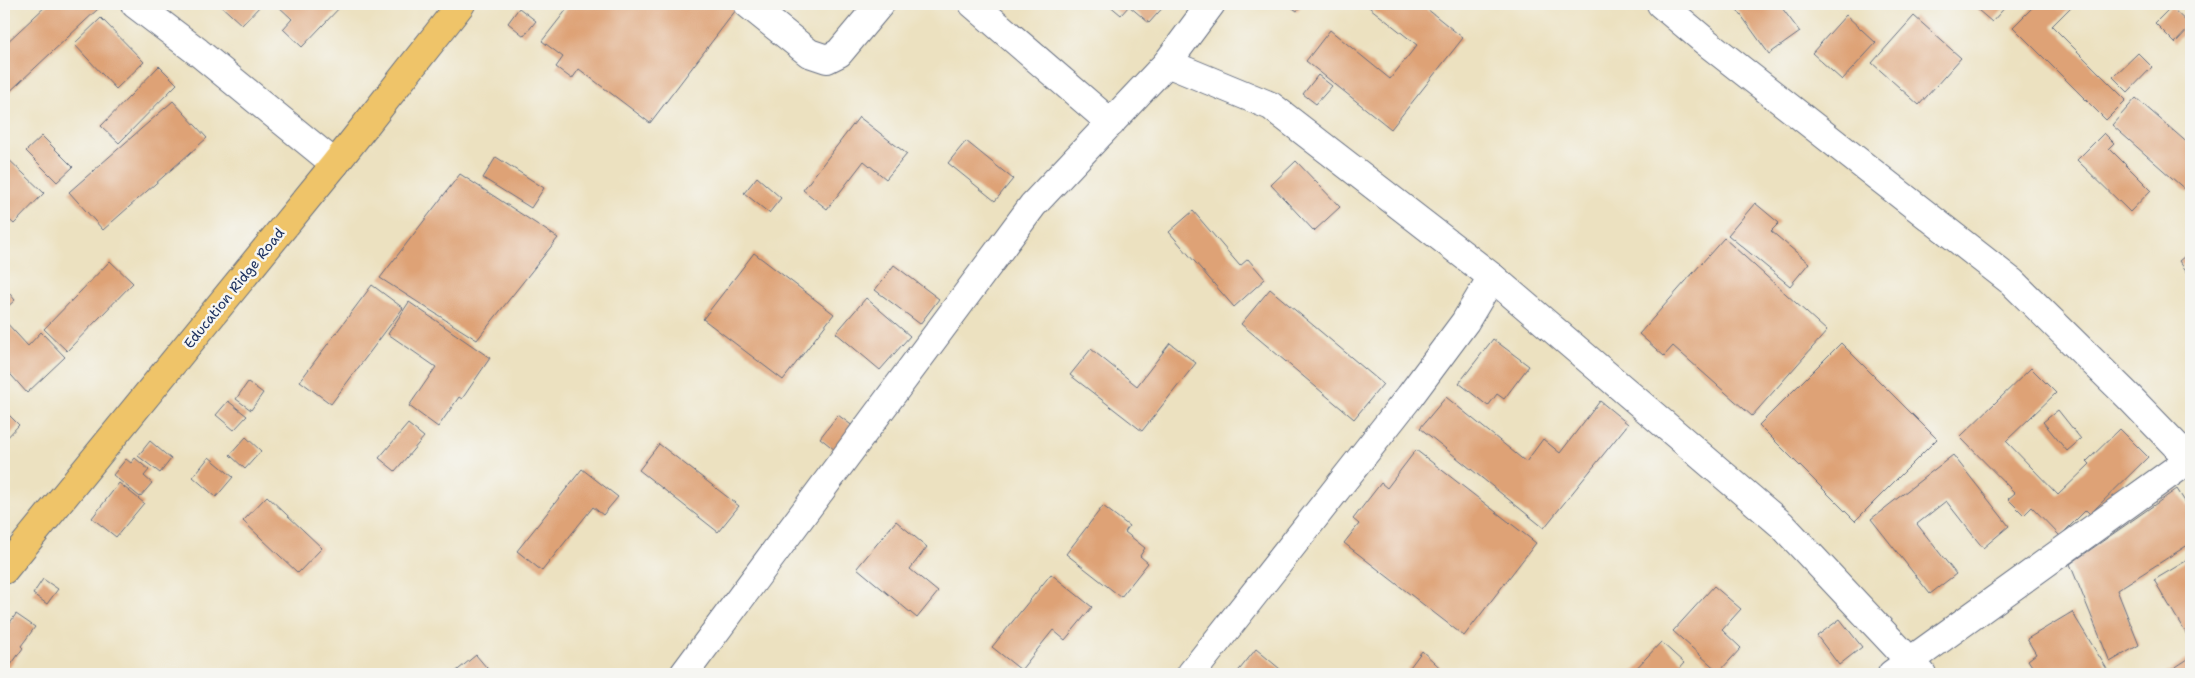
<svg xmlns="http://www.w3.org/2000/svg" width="2195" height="678" font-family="'Shantell Sans',sans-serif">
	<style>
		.building { fill: #dea276 }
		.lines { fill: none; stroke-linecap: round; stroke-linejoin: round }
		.minor-casing { stroke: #646d80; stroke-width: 30 }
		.major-casing { stroke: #646d80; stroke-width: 30 }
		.minor { stroke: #fff; stroke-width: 28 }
		.major { stroke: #efc469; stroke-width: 28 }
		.labels { text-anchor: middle; stroke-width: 5; stroke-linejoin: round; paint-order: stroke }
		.street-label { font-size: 14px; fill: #1b2f5e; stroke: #f6f6f2 }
	</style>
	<rect width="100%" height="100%" fill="#f6f6f2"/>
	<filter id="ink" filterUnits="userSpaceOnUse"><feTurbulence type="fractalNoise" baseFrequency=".02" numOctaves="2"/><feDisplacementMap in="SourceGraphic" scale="10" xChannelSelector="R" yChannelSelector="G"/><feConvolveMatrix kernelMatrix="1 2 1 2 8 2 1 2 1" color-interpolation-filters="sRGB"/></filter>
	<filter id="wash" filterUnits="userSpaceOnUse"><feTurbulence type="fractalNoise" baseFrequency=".0096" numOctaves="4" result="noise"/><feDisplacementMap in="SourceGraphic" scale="20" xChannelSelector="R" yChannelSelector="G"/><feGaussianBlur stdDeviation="1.12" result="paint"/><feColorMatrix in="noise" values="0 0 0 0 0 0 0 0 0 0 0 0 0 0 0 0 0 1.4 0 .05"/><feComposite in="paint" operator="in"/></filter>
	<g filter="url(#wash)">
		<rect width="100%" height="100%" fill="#ece1c0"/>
		<g id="blocks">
			<g class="building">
				<polygon points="48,4 94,4 99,8 4,97 4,45"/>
				<polygon points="219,4 262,4 242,25"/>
				<polygon points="278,4 343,4 302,47 283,29 292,19 277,5"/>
				<polygon points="571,4 737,4 739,6 650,123 579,69 572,79 556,67 563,57 542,41"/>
				<polygon points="1108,4 1166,4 1149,23 1129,6 1121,15"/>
				<polygon points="1287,4 1303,4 1297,11"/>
				<polygon points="1365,4 1421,4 1463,38 1391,129 1306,61 1330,30 1390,79 1417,45"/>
				<polygon points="1733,4 1779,4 1800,32 1769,54"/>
				<polygon points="1971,4 2008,4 1992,22"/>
				<polygon points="2036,4 2074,4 2052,26 2126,100 2106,120 2013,27"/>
				<polygon points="2171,7 2191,26 2175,43 2155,23"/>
				<polygon points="519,8 536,21 524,36 508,23"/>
				<polygon points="1846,15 1876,43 1842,80 1812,53"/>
				<polygon points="1914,16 1961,58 1919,105 1872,63"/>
				<polygon points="101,18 144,62 116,89 74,44"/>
				<polygon points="2138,53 2152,67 2128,92 2113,77"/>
				<polygon points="159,66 177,84 119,143 101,126"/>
				<polygon points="1318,75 1332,86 1316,104 1303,94"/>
				<polygon points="2136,98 2191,146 2191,189 2188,192 2112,125"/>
				<polygon points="173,101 207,138 103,230 69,192"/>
				<polygon points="859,117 907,154 886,179 864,161 827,209 803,190"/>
				<polygon points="2104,133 2114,143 2109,148 2151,190 2130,212 2077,160"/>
				<polygon points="42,136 73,167 57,182 26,151"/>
				<polygon points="966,141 1013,179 995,201 948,163"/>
				<polygon points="4,155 44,193 14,224 4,215"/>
				<polygon points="496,157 544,188 531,208 483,178"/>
				<polygon points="1296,161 1340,207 1314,231 1271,185"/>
				<polygon points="460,174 558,238 477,340 380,278"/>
				<polygon points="757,177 781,198 769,213 744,193"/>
				<polygon points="1755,203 1779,223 1771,231 1809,263 1790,286 1728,235"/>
				<polygon points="1193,211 1240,266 1248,259 1265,279 1234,307 1169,232"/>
				<polygon points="1724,238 1827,331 1752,416 1673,346 1664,356 1639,334"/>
				<polygon points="2191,251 2191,277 2179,261"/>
				<polygon points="754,253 834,314 783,380 703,319"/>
				<polygon points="110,261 133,283 67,351 44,329"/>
				<polygon points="894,265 939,299 920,324 875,290"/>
				<polygon points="372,285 403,308 331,404 300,381"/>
				<polygon points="4,287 15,300 4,310"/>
				<polygon points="1270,289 1383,384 1354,419 1241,324"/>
				<polygon points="866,298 910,336 880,370 836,333"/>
				<polygon points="409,302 490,358 462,399 459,397 438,427 409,406 436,367 388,334"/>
				<polygon points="4,320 28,346 41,332 65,357 27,393 4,367"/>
				<polygon points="1493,339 1529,366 1504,399 1497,394 1488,406 1459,383"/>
				<polygon points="1170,343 1196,363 1142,431 1070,375 1091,349 1137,386"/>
				<polygon points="1841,343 1937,439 1855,521 1759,425"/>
				<polygon points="2031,368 2056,393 2006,441 2058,495 2090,464 2087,461 2120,429 2148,457 2090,514 2086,510 2060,536 2032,507 2024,515 2008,499 2015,493 1960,437"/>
				<polygon points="248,382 263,393 251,410 236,399"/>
				<polygon points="1446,397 1526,462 1543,439 1560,453 1600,401 1628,424 1544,528 1420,428"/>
				<polygon points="228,401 247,416 234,430 216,415"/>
				<polygon points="4,410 19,425 4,441"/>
				<polygon points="2058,410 2081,439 2067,451 2043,422"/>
				<polygon points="838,415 854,427 835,450 820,438"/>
				<polygon points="408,424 424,437 395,471 379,458"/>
				<polygon points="246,437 261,451 245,469 230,455"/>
				<polygon points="150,441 171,459 160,473 138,456"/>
				<polygon points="659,444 739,506 718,532 639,470"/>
				<polygon points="1416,450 1536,543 1464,636 1344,543 1359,524 1353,519 1381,483 1387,488"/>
				<polygon points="1953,455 2009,526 1983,548 1946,501 1917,524 1956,574 1930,594 1871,519"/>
				<polygon points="209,457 233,477 216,497 193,477"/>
				<polygon points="135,458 149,470 144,476 152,483 140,497 113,475 126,459 131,463"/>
				<polygon points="582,469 618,497 603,515 593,507 542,571 517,551"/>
				<polygon points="119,483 144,503 116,537 92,518"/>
				<polygon points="2177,489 2191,511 2191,543 2117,590 2139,645 2110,662 2070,564"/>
				<polygon points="267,496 322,548 298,573 243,521"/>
				<polygon points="1103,506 1129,526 1125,532 1145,548 1140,556 1148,563 1121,597 1066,554"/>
				<polygon points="896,521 927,547 910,569 938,592 917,618 857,568"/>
				<polygon points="2191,558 2191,642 2154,580"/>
				<polygon points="1051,574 1092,607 1065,640 1053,630 1021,670 992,647"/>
				<polygon points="43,579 58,589 47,604 33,594"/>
				<polygon points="1714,586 1741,609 1722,630 1741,648 1719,672 1673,631"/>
				<polygon points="2072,612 2110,674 2037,674 2028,660 2036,654 2027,639"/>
				<polygon points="16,614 35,627 21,646 23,648 8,669 4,666 4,631"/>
				<polygon points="1840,619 1862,647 1839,665 1817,636"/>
				<polygon points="1661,642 1684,663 1674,674 1631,674"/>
				<polygon points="1256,649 1280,669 1276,674 1236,674"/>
				<polygon points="1422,651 1447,674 1405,674"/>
				<polygon points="476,655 492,674 453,674"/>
				<polygon points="2191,657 2191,674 2165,674"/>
			</g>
		</g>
	</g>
	<g filter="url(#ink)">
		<use href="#blocks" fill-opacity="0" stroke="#646d80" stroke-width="1"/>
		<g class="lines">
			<g class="minor-casing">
				<g id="minor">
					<polyline points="135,4 198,52 335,164"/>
					<polyline points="748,4 809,53 827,59 839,53 880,4"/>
					<polyline points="973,4 1111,123"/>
					<polyline points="1661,4 1706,42 2012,282 2129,397 2191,461"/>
					<polyline points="1167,63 1271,106 1492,277 1782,525 1922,674"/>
					<polyline points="684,674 1033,205 1167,63 1211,4"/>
					<polyline points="1191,674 1410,396 1465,322 1492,277"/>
					<polyline points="1892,674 2190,459"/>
				</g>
			</g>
			<g class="major-casing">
				<polyline id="major" points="4,570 335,164 461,4"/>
			</g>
			<use href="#minor" class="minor"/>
			<use href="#major" class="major"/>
		</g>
	</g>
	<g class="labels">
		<g class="street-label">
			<text transform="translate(234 288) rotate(-51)" y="5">Education Ridge Road</text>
		</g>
	</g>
	<rect width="2195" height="678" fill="none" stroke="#f6f6f2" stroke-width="20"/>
</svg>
